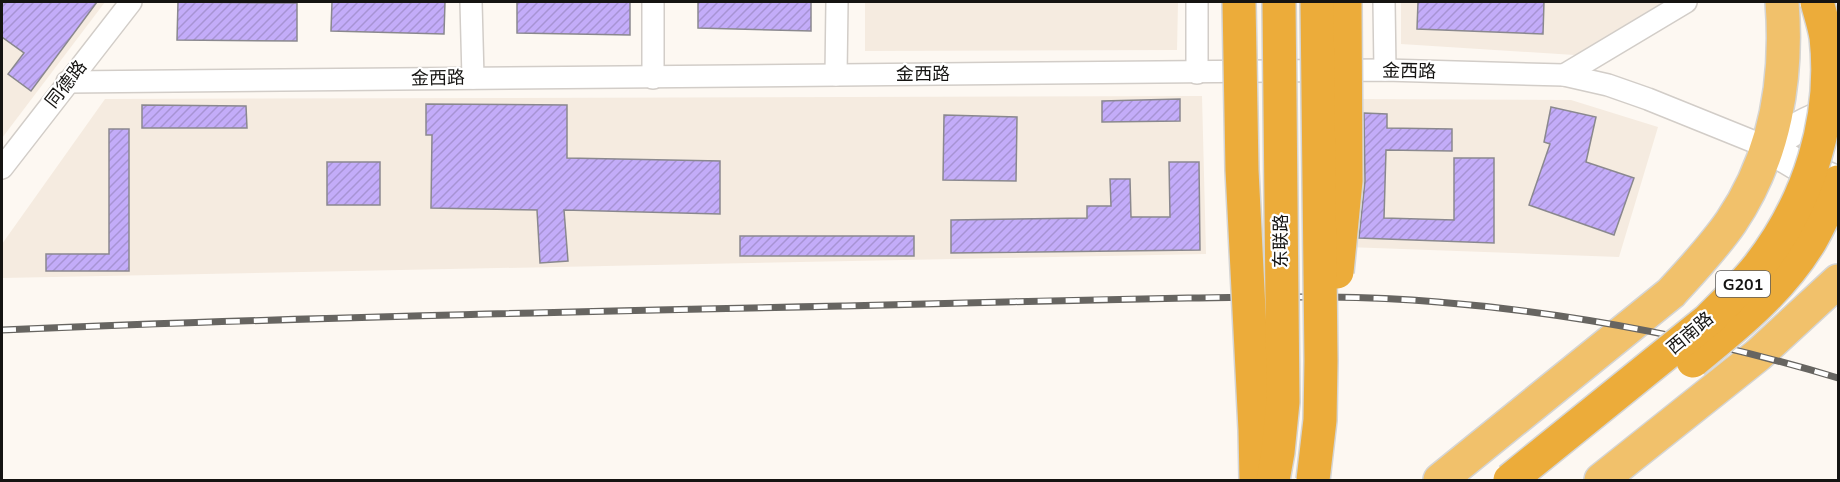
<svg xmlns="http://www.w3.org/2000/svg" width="1840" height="482" font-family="'Nunito Sans','Noto Sans SC',sans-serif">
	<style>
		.built { fill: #f5ebe0 }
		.building { fill: url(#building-hatch); stroke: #8a888e; stroke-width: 1.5 }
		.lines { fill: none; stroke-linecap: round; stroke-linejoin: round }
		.minor-casing { stroke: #d2cdc8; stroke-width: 24 }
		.secondary-casing { stroke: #d2cdc8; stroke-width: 33 }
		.primary-casing { stroke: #d5d5d4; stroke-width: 36 }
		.minor { stroke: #fff; stroke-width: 21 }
		.secondary { stroke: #fff; stroke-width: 30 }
		.primary { stroke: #f1c16b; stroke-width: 33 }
		.rail-casing { stroke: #676561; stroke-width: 7 }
		.rail { stroke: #fff; stroke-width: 4.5; stroke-dasharray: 14; stroke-linecap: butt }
		.trunk-bridge-casing { stroke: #d5d5d4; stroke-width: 36; stroke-linecap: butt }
		.trunk-bridge { stroke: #ecac3a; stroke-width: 33 }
		.labels { text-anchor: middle; stroke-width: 4.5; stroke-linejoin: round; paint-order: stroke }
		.shield { fill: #fff; stroke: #5b5a59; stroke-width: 1.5 }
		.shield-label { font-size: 16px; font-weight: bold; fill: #151412 }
		.street-label { font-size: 18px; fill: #151412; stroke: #fff }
	</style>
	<defs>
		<pattern id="building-hatch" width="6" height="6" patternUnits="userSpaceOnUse" patternTransform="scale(1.5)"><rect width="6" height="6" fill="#c3acf9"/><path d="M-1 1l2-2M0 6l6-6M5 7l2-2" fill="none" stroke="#a793d4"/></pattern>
	</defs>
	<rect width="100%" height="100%" fill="#fdf8f2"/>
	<g class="built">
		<polygon points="2,2 105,2 2,138"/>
		<polygon points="865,2 1178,2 1177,50 865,51"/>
		<polygon points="1401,2 1675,2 1590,56 1401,44"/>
		<polygon points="1202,96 1206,254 2,278 2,244 105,99"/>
		<polygon points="1352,99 1571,100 1658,127 1619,257 1347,247"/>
	</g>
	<g class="building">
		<polygon points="2,2 97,2 31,91 8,74 24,53 2,37"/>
		<polygon points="178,2 297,3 297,41 177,40"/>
		<polygon points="332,2 445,2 444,34 331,31"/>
		<polygon points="517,2 630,2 630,35 517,33"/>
		<polygon points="698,2 811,2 811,31 698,28"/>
		<polygon points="1418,2 1544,2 1543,34 1417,29"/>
		<polygon points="1180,99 1180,121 1102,122 1102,101"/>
		<polygon points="426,104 567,105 567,158 720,161 720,214 564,210 568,261 540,263 537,210 431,208 432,135 426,135"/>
		<polygon points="142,105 246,106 247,128 142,128"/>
		<polygon points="1551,107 1596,117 1586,162 1634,178 1614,235 1529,205 1550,144 1544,142"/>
		<polygon points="1364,113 1387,114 1387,128 1452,129 1452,151 1386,150 1384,218 1454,220 1454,158 1494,158 1494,243 1359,238 1365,181"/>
		<polygon points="944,115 1017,117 1016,181 943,180"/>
		<polygon points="109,129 129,129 129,271 46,271 46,254 109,254"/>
		<rect x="327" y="162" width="53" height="43"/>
		<polygon points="1169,162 1199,162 1200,250 951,253 951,220 1087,218 1087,206 1111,206 1110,179 1130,179 1131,217 1170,217"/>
		<rect x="740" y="236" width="174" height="20"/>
	</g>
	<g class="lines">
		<g class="minor-casing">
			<g id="minor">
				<polyline points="471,2 473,78"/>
				<polyline points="1197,2 1197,73"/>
				<polyline points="1384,2 1385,70"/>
				<polyline points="836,75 837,2"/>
				<polyline points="1564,75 1686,2"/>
				<polyline points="653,78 653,2"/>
				<polyline points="67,82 1385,70 1564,75 1608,85 1648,99 1767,147"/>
				<polyline points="2,168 131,2"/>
			</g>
		</g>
		<g class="secondary-casing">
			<path id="secondary" d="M1832,179L1796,164L1767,147C1788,134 1813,115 1838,113"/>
		</g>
		<g class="primary-casing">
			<g id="primary">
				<path d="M1440,480L1671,293C1692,270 1713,248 1731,222C1775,157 1788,79 1782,2"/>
				<polyline points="1601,480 1758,355 1838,281"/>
			</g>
		</g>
		<use href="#minor" class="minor"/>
		<use href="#secondary" class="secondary"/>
		<use href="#primary" class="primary"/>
		<g class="rail-casing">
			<path id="rail" d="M2,330C282,318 564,312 845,306C959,303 1074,300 1188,298C1272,297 1355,295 1438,302C1574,313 1708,339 1838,378"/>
		</g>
		<use href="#rail" class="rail"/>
		<g class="trunk-bridge-casing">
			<g id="trunk-bridge">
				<polyline points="1239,2 1242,170 1255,430 1256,480"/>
				<polyline points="1337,272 1346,181 1345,2"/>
				<path d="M1693,361C1736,326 1782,289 1811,240C1822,221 1830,202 1838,182"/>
				<polyline points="1273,480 1278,452 1283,402 1279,2"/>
				<polyline points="1313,480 1320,420 1321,361 1317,2"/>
				<path d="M1510,480L1708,320C1725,303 1743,286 1758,267C1809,202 1835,119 1826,37C1824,25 1820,13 1817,2"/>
			</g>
		</g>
		<use href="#trunk-bridge" class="trunk-bridge"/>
	</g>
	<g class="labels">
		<rect class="shield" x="1716" y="271" width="54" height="26" rx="4.5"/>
		<g class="shield-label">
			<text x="1743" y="290">G201</text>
		</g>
		<g class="street-label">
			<text transform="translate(1409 71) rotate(1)" y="6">金西路</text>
			<text x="923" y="80">金西路</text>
			<text transform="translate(438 78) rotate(-1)" y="6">金西路</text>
			<text transform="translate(66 84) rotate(-52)" y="6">同德路</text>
			<text transform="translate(1281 241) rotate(-90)" y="6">东联路</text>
			<text transform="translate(1690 333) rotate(-40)" y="6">西南路</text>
		</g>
	</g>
	<rect width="1840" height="482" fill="none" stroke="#151412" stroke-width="6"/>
</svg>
